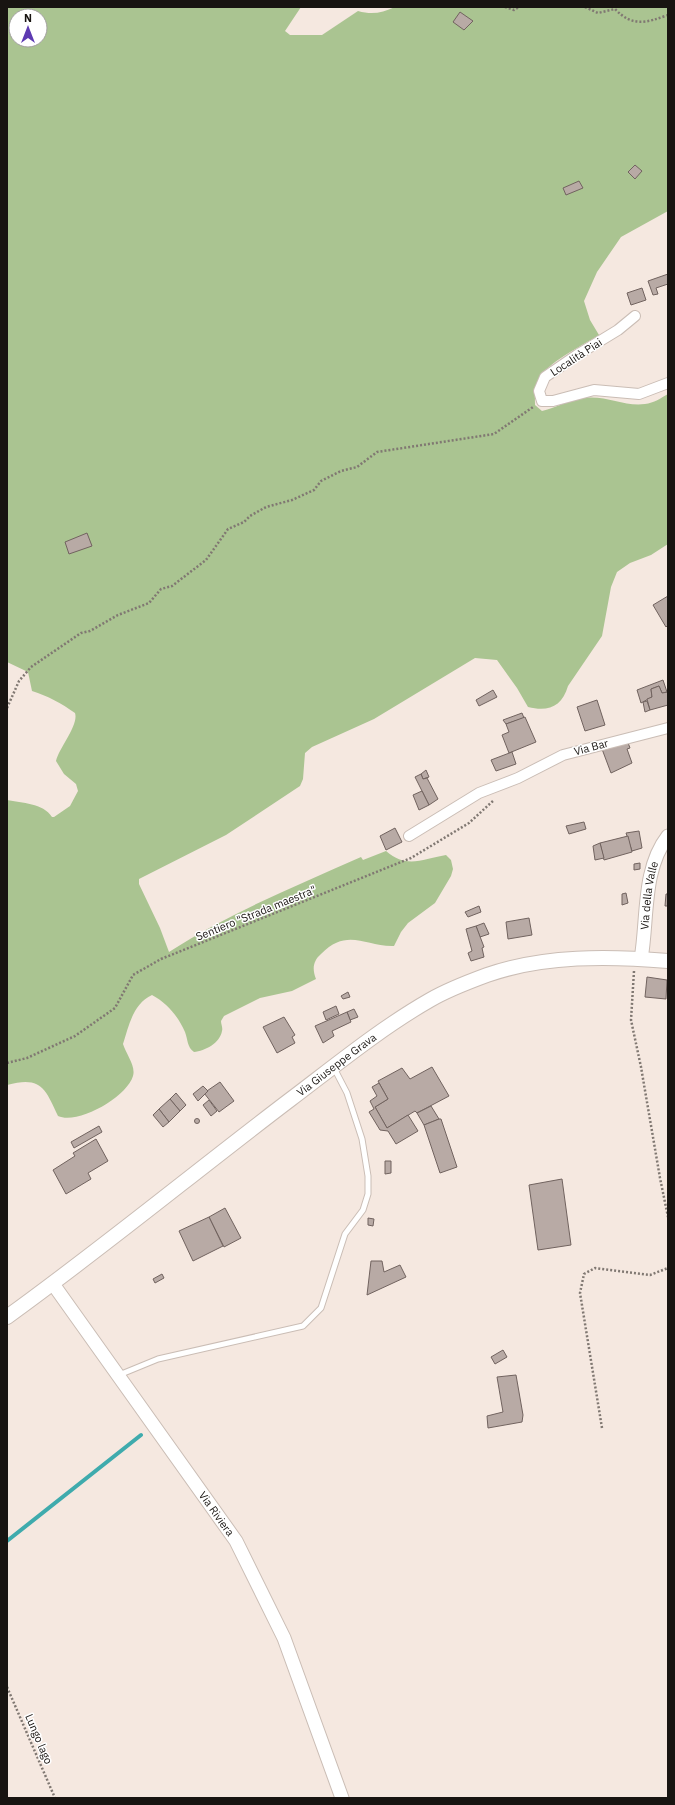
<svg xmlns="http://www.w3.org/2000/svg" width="675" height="1805" font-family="'IBM Plex Sans',sans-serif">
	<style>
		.green { fill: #aac491; fill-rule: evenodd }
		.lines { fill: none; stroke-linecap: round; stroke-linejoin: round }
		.stream { stroke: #3fabad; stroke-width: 4 }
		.building { fill: #b8aaa5; stroke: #71635f }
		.service-casing { stroke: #cabdb5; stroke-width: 7 }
		.minor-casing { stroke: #cabdb5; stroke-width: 12 }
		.tertiary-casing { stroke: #cabdb5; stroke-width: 15 }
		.secondary-casing { stroke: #cabdb5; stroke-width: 16 }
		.path { stroke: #807872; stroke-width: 2.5; stroke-dasharray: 2 2; stroke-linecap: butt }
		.service { stroke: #fff; stroke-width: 5 }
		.minor { stroke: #fff; stroke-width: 10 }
		.tertiary { stroke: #fff; stroke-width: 13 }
		.secondary { stroke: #fff; stroke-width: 14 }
		.labels { text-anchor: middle; stroke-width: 3; stroke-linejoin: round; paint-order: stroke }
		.street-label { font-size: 11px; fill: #181411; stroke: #fff }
	</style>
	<rect width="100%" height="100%" fill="#f5e8e0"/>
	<path class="green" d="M7,7H301L285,31L290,35H322L358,11C372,15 382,13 395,7H668V211L621,237L597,272L584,301L590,320L599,335C583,345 545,364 538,380C534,387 535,397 535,405L542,411C557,408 569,399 584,398C606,395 625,407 645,404C654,403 661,398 668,394V544L651,555L630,563L617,572L611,587L602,636L568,686C562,707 548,712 528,707L517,688L497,660L475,658L374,719L312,747L305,753L303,779L300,786L226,835L139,879V884L160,928L169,952C229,913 296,886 361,857L363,860L386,851C407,869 422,859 446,855L451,860L453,869L451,876L435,903L408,923L401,932L394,946C365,947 348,927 321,954C313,961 312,969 316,979L292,991L260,998L224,1016L221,1021C221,1024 223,1028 222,1031C220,1043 205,1051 194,1052C187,1047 188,1040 185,1032C178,1016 167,1003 152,995C133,1004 129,1025 123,1044C126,1054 136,1066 133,1076C127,1097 78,1125 58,1116C45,1088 41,1076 7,1085V800C22,803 43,803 52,817H54L70,806L78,791L76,784L64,774L56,761C59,748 79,725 75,713C61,703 48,696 32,691L28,672L7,662ZM16,16H40V40H16Z"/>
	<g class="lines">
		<polyline class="stream" points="7,1541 141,1435"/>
	</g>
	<g class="building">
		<polygon points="460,12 473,21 464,30 453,22"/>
		<polygon points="635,165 642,171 635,179 628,172"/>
		<polygon points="579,181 583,188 566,195 563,188"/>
		<polygon points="668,274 668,284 656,288 658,294 653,295 648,281"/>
		<polygon points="642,288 646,300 631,305 627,293"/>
		<polygon points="87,533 92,546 69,554 65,542"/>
		<polygon points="668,596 668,625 666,627 653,605"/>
		<polygon points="663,680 667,692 662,693 659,686 651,689 652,697 641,703 637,690"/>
		<polygon points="659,686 662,693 668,692 668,705 650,710 647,699 652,697 651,689"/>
		<polygon points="493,690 497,697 479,706 476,700"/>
		<polygon points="597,700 605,725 585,731 577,707"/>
		<polygon points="647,701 650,710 645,712 643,702"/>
		<polygon points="522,713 524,718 506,724 503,720"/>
		<polygon points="525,717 536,742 509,753 502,735 509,732 506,724"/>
		<polygon points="627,740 630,748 627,749 632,763 611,773 602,749"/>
		<polygon points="512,752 516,764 496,771 491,760"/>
		<polygon points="426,770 429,777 423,779 421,774"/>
		<polygon points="421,774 423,779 427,778 438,799 429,805 415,777"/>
		<polygon points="422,791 429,805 419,810 413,795"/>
		<polygon points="584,822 586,829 569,834 566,826"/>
		<polygon points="395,828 402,842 386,850 380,836"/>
		<polygon points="639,831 642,848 632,851 626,833"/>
		<polygon points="628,836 632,852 604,860 600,843"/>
		<polygon points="600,843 604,858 595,860 593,846"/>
		<polygon points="640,863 640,869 634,870 634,864"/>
		<polygon points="668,890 668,906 665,906 666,894 668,894"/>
		<polygon points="626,893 628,903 622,905 622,894"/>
		<polygon points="479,906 481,912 468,917 465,912"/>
		<polygon points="529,918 532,935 508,939 506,922"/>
		<polygon points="484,923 489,934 480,937 476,926"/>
		<polygon points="476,926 484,947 482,948 484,957 471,961 468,953 472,951 466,929"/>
		<polygon points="647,977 667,980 666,999 645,997"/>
		<polygon points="348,992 350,997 343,999 341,996"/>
		<polygon points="336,1006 339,1014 326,1020 323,1012"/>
		<polygon points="354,1009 358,1017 350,1020 347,1012"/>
		<polygon points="347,1012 351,1022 332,1031 334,1036 323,1043 315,1026"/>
		<polygon points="284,1017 295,1035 292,1037 295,1043 277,1053 263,1027"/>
		<polygon points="432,1067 449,1096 417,1113 415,1111 387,1128 375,1107 388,1099 378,1081 402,1068 410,1079"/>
		<polygon points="220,1082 234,1101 219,1112 204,1093"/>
		<polygon points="379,1083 388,1099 375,1107 387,1128 408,1115 418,1131 396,1144 388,1131 380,1130 369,1112 374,1109 370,1101 377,1096 372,1087"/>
		<polygon points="203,1086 208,1091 198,1101 193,1094"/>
		<polygon points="176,1093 186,1105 180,1111 170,1099"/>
		<polygon points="170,1099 180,1111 169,1122 159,1109"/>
		<polygon points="209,1100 217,1111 211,1116 203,1105"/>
		<polygon points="431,1106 439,1119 424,1125 417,1113"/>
		<polygon points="159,1109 169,1122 163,1127 153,1115"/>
		<circle cx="197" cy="1121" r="2.5"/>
		<polygon points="439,1119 441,1119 457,1167 440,1173 424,1125"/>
		<polygon points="99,1126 102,1132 74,1148 71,1142"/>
		<polygon points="96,1139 108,1161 88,1173 91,1179 66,1194 53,1170 75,1156 73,1153"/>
		<polygon points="385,1161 391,1161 391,1173 385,1174"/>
		<polygon points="562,1179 571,1245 538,1250 529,1185"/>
		<polygon points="225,1208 241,1238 224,1247 209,1217"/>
		<polygon points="209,1217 223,1246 193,1261 179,1231"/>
		<polygon points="368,1218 374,1219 373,1226 368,1225"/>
		<polygon points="371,1261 382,1261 384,1272 400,1265 406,1277 367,1295"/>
		<polygon points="162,1274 164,1278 155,1283 153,1279"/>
		<polygon points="503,1350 507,1357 495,1364 491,1357"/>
		<polygon points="516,1375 523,1415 522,1422 488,1428 487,1416 503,1412 497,1377"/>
	</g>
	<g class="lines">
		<g class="service-casing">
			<polyline id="service" points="119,1375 158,1359 303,1326 321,1308 345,1234 363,1210 368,1194 368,1176 362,1139 347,1093 334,1068"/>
		</g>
		<g class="minor-casing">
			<g id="minor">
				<polyline points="635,316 618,330 577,355 545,377 539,391 542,401 553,401 594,390 639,394 668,383"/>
				<polyline points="409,836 479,793 518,778 563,755 668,728"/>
			</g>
		</g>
		<g class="tertiary-casing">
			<g id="tertiary">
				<path id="s1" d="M641,959C648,919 642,869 668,836"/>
				<path id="s2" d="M53,1284L236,1541L284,1638L342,1798"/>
			</g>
		</g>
		<g class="secondary-casing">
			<g id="secondary">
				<path id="s3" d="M7,1317C104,1247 196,1171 291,1099C336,1065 381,1028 430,1000C447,990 468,982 487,975C544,955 609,956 668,961"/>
			</g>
		</g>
		<g class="path">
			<polyline points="505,7 514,10 519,7"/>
			<path d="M585,7L598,13L615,9C632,27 646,23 668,15"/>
			<polyline points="7,708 19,681 31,667 81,633 90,631 118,615 149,603 161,589 172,586 206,560 228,529 244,522 250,516 266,507 292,500 314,490 321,481 341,471 357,467 377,452 494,434 533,407"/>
			<polyline points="634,971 631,1020 641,1067 660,1178 668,1217"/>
			<polyline points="7,1063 27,1058 75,1036 115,1008 133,975 161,959 411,858 469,823 494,800"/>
			<polyline points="602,1428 580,1293 584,1274 595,1268 650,1275 668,1268"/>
			<polyline points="7,1687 55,1798"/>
		</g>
		<use href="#service" class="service"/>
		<use href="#minor" class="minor"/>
		<use href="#tertiary" class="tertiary"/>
		<use href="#secondary" class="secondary"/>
	</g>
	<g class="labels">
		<g class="street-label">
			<text transform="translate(576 357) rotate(-33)" y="4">Località Piai</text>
			<text transform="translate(591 747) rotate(-15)" y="4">Via Bar</text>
			<text dy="4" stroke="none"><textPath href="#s1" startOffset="64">Via della Valle</textPath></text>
			<text transform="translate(256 913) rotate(-22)" y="4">Sentiero "Strada maestra"</text>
			<text dy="4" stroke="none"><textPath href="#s3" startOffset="415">Via Giuseppe Grava</textPath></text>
			<text dy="4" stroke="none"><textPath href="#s2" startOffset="282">Via Riviera</textPath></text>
			<text transform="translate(39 1739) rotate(67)" y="4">Lungo lago</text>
		</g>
	</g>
	<rect width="675" height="1805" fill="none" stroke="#181411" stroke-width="16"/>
	<g transform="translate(28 28)"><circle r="19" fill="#ffffff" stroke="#a3a1a0"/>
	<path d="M0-3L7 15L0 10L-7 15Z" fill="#5d3ab2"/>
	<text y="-6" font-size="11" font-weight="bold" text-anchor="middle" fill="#181411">N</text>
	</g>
</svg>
